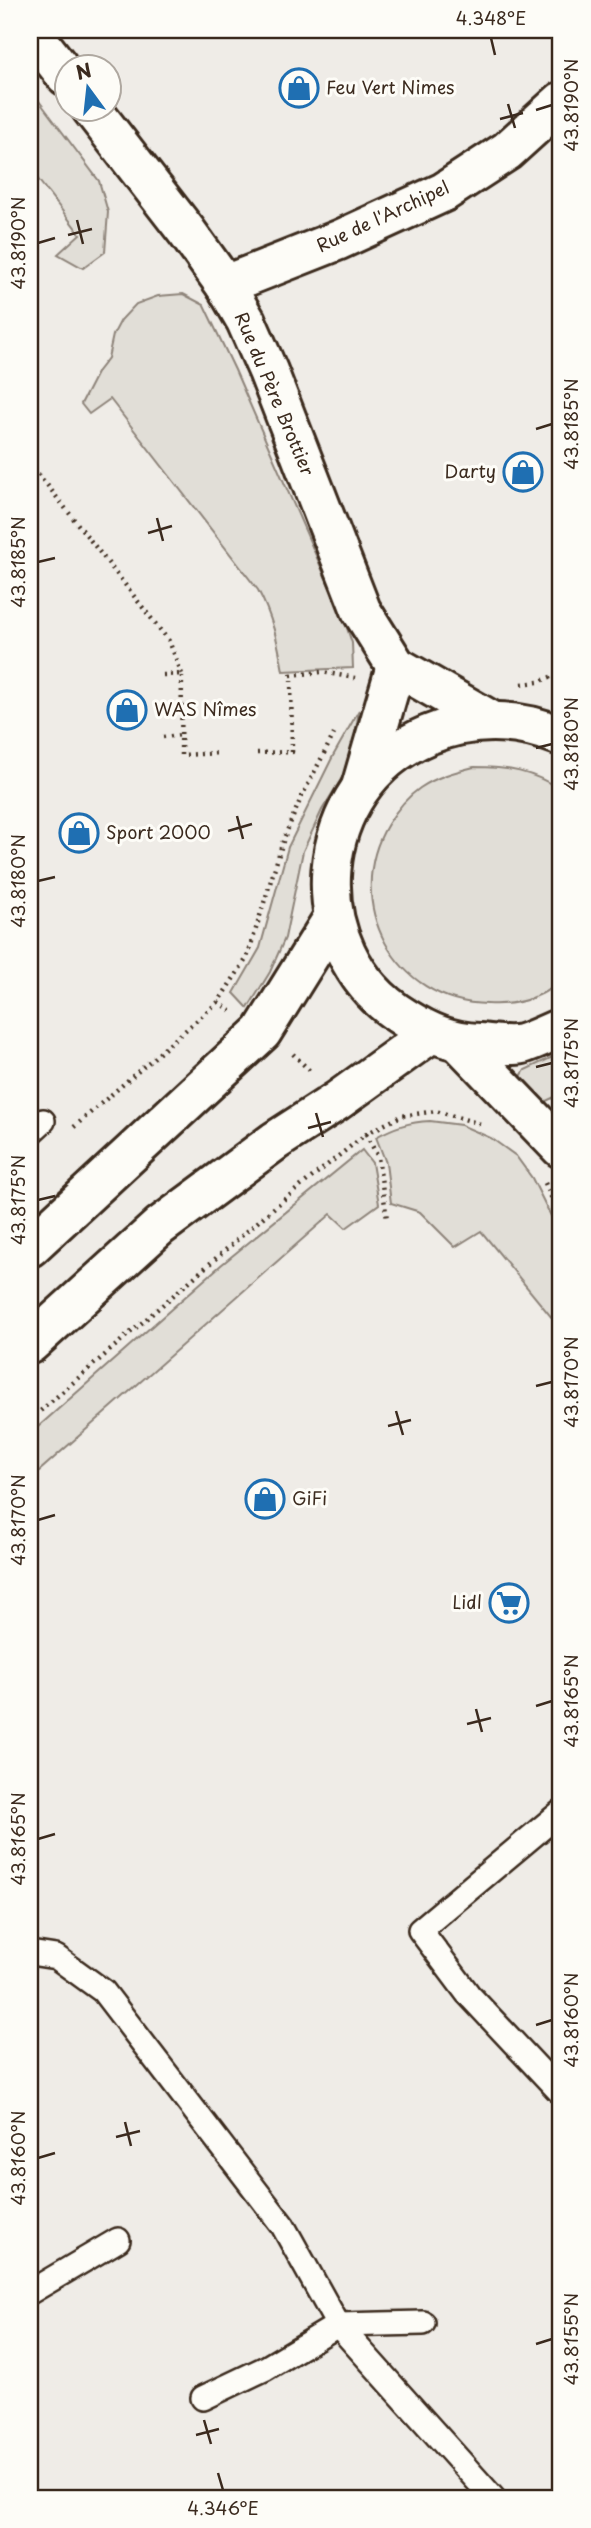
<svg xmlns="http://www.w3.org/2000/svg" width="591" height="2528" font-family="'Playpen Sans',sans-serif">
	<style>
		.built { fill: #efece7; fill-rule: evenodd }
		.green { fill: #e1ded7; stroke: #8e847a; stroke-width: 2 }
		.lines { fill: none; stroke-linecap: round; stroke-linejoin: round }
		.lane-casing { stroke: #3b2a1e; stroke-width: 28 }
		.street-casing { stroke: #3b2a1e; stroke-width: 44 }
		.secondary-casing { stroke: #3b2a1e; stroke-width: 44 }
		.primary-casing { stroke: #3b2a1e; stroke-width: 44 }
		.path { stroke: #3b2a1e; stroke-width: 4.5; stroke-dasharray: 2 5; stroke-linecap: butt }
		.lane { stroke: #fdfcf7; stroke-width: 23 }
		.street { stroke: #fdfcf7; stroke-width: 38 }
		.secondary { stroke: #fdfcf7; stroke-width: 38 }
		.primary { stroke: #fdfcf7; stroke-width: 38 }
		.ticks { fill: none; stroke: #3b2a1e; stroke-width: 2.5 }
		.labels { text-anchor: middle; stroke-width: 6; stroke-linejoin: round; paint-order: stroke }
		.poi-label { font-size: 18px; fill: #3b2a1e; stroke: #fdfcf7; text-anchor: start }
		.street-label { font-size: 18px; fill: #3b2a1e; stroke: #fdfcf7 }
		.neatline { fill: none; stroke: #3b2a1e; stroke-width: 2.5 }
		.ticks-label { font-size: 18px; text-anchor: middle; fill: #3b2a1e }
	</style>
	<rect width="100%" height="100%" fill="#fdfcf7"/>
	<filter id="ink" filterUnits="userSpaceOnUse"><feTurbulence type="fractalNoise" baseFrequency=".0143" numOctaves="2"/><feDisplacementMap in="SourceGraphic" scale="14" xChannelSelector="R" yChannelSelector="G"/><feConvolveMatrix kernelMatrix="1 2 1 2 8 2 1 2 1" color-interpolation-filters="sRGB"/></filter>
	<g filter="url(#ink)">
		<path class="built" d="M30,30H561V2498H30ZM66,66H108V108H66Z"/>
		<g class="green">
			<polygon points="30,89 99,181 108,212 105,252 83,268 58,254 80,234 30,169"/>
			<path d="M183,294L204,305L235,370L345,622L352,643L353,668L283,671C278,642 272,616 258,590L110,399L89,414L81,404L98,371L108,358L113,335L121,320L136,304L158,296Z"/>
			<polygon points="359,710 354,743 343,776 322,810 303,851 285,938 270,972 248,1008 234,993 260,948 288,847 333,756"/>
			<path d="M474,767C507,767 533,771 561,790V981C554,985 547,992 539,995C523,1003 504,1005 487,1004C395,1003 341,902 388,824C396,811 407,797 420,788C436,777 454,772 474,767Z"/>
			<polygon points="561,1053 561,1094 542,1103 520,1078 525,1070"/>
			<path d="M430,1121L461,1125L491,1138L516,1156L532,1178L561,1236V1329L481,1231L455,1247L420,1212L391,1203L386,1163L376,1137C394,1127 409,1122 430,1121Z"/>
			<polygon points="362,1150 372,1163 379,1204 346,1228 331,1214 30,1479 30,1434 221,1265"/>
		</g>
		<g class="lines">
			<g class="lane-casing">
				<g id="lane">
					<polyline points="30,1133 43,1121"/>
					<polyline points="561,1812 420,1930 468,1994 561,2093"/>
					<polyline points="30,1953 56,1957 103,1991 283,2226 338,2325 423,2323"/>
					<polyline points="30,2292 118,2240"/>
					<polyline points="203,2398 266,2368 338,2325 493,2498"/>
				</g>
			</g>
			<g class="street-casing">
				<g id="street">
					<polyline points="30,30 66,76"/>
					<polyline points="91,108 187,232 225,285 246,321 268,371 361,610 396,666 490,720"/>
					<polyline points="225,285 339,240 444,192 507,151 561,102"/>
					<polyline points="361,787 396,666"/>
				</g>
			</g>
			<g class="secondary-casing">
				<polyline id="secondary" points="460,1043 561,1148"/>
			</g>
			<g class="primary-casing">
				<g id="primary">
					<path d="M561,736C517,718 472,717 428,735C309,785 297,951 405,1018C429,1033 450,1042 479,1043C492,1044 509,1047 522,1044C535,1040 548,1033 561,1028"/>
					<polyline points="30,1247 262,1032 333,918"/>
					<polyline points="30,1344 160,1226 275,1141 337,1101 430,1034"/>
				</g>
			</g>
			<g class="path">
				<polyline points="30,463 169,641 182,674"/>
				<polyline points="163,675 182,674 181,755 220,753"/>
				<polyline points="522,684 538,682 561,673"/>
				<polyline points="163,737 181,735"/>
				<polyline points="257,753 292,752 291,675 322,672 355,678"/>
				<polyline points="218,1002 231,1011"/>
				<polyline points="293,1054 312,1073"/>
				<polyline points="74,1127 218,1002 247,958 284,838 301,798 334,734"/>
				<polyline points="366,1134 378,1157 387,1219"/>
				<polyline points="545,1183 561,1220"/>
				<polyline points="30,1420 276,1206 366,1134 401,1116 436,1111 484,1125"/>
			</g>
			<use href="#lane" class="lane"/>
			<use href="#street" class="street"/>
			<use href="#secondary" class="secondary"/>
			<use href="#primary" class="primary"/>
		</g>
	</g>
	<path class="ticks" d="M491,38L495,55M508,104L515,128M536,110L552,105M500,119L523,113M77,220L83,244M68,235L92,229M38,243L55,238M536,429L552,424M157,518L163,541M148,533L172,526M38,562L55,558M536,748L552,744M237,816L243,839M228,831L252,824M38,881L55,877M536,1067L552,1063M316,1113L323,1137M308,1128L331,1122M38,1200L55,1196M536,1386L552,1382M396,1411L403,1435M388,1426L411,1420M38,1520L55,1515M536,1706L552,1701M476,1709L482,1732M467,1724L491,1718M38,1839L55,1834M536,2025L552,2020M125,2122L131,2146M116,2137L140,2131M38,2158L55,2153M536,2344L552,2339M204,2420L211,2444M196,2435L219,2429M218,2473L223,2490"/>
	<defs>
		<g id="shop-ring" transform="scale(2.0125)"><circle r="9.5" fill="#fdfcf7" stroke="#1f6fb2" stroke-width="1.5"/><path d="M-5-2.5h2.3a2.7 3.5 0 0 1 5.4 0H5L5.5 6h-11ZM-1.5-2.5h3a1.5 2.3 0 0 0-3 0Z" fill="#1f6fb2"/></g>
		<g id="supermarket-ring" transform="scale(2.0125)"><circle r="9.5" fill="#fdfcf7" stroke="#1f6fb2" stroke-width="1.5"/><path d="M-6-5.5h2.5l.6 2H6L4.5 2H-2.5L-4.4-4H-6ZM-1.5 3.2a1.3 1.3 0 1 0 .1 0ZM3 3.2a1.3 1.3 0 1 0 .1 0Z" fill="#1f6fb2"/></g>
	</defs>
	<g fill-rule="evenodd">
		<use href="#shop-ring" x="299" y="88"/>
		<use href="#shop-ring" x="523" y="472"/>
		<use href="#shop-ring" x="127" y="710"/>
		<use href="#shop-ring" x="79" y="833"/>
		<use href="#shop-ring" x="265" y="1499"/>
		<use href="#supermarket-ring" x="509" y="1603"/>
	</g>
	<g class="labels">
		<g class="poi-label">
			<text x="326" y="94">Feu Vert Nimes</text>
			<text x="496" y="478" text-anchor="end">Darty</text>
			<text x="154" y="716">WAS Nîmes</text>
			<text x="106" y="839">Sport 2000</text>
			<text x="292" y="1505">GiFi</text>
			<text x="482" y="1609" text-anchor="end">Lidl</text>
		</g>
		<g class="street-label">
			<text transform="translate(383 217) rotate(-25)" y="6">Rue de l'Archipel</text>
			<text transform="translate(274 394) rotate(67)" y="6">Rue du Père Brottier</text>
		</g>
	</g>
	<rect width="591" height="2528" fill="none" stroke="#fdfcf7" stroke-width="77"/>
	<g transform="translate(88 88) rotate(345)"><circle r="33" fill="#fdfcf7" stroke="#afa8a0" stroke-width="2"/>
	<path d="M0-5L12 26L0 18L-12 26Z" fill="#1f6fb2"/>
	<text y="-10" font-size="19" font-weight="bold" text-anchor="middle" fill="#3b2a1e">N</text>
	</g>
	<rect x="38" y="38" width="514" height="2452" class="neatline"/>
	<g class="ticks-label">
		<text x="491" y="25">4.348°E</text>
		<text transform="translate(572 105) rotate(-90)" y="6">43.8190°N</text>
		<text transform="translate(19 243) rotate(-90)" y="6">43.8190°N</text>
		<text transform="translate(572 424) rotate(-90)" y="6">43.8185°N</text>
		<text transform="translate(19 562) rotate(-90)" y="6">43.8185°N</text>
		<text transform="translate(572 744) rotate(-90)" y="6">43.8180°N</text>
		<text transform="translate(19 881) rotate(-90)" y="6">43.8180°N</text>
		<text transform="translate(572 1063) rotate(-90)" y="6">43.8175°N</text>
		<text transform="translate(19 1200) rotate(-90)" y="6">43.8175°N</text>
		<text transform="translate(572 1382) rotate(-90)" y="6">43.8170°N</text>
		<text transform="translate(19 1520) rotate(-90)" y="6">43.8170°N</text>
		<text transform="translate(572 1701) rotate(-90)" y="6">43.8165°N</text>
		<text transform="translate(19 1839) rotate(-90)" y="6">43.8165°N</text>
		<text transform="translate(572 2020) rotate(-90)" y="6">43.8160°N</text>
		<text transform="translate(19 2158) rotate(-90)" y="6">43.8160°N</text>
		<text transform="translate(572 2339) rotate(-90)" y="6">43.8155°N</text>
		<text x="223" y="2515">4.346°E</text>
	</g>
</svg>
